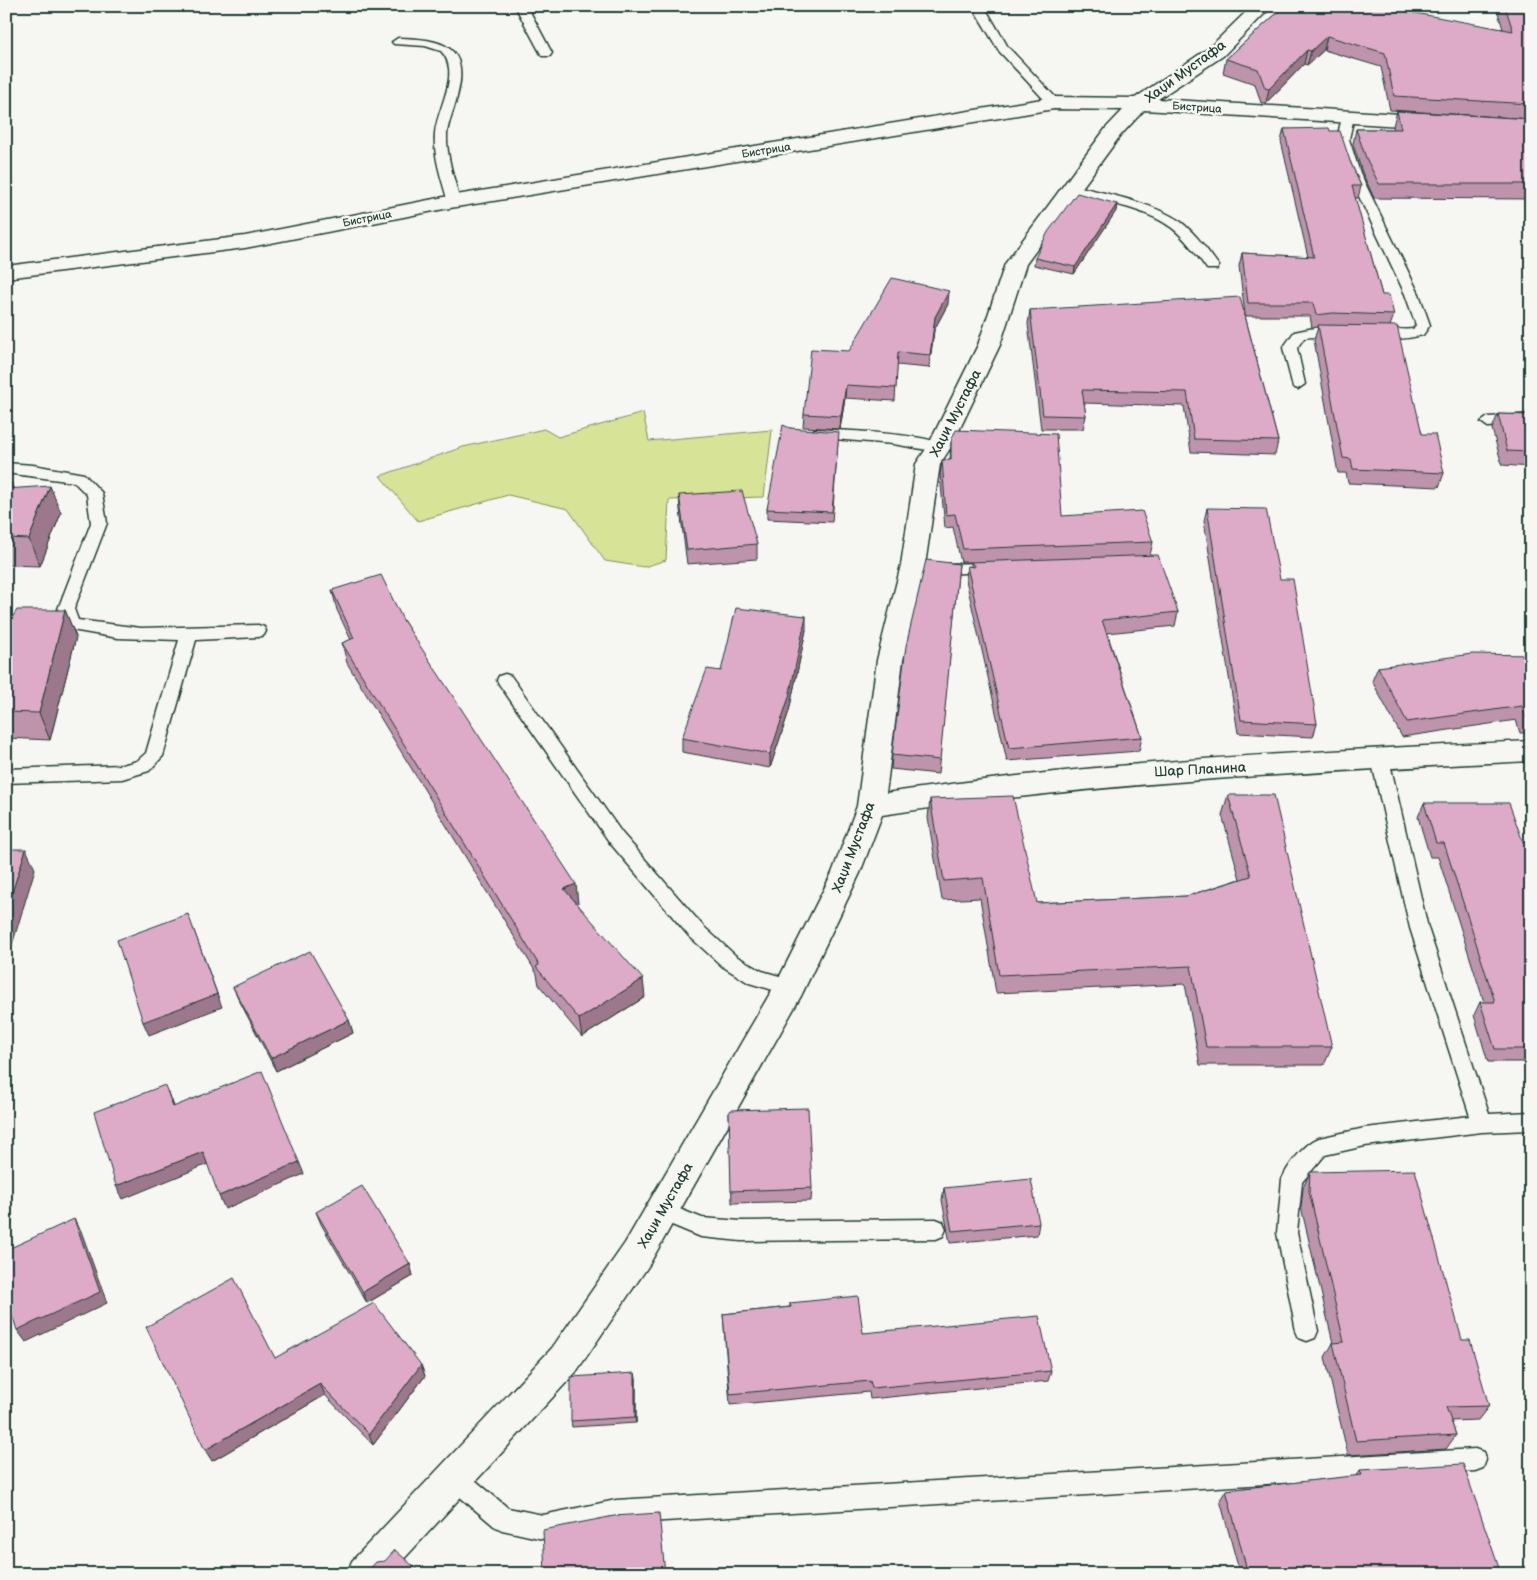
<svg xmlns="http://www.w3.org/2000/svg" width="1537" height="1580" font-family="'Balsamiq Sans',sans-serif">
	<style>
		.green { fill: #d7e396; stroke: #7b9065 }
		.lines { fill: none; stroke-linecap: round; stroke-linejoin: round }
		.service-casing { stroke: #1f3d34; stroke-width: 3 }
		.minor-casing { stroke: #1f3d34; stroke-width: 3 }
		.service { fill: #f6f6f2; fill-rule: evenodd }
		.minor { fill: #f6f6f2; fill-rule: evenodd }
		.wall { fill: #be93ac; stroke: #1f3d34 }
		.shaded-wall { fill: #9b788c; stroke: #1f3d34 }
		.building { fill: #ddabc8; stroke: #1f3d34 }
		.labels { text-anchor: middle; stroke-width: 5; stroke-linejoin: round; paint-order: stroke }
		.far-street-label { font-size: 11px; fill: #1f3d34; stroke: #f6f6f2 }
		.street-label { font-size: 14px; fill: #1f3d34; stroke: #f6f6f2 }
	</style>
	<rect width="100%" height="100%" fill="#f6f6f2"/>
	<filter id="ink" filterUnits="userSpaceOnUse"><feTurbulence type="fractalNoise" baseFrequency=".02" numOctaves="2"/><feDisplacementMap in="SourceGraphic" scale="10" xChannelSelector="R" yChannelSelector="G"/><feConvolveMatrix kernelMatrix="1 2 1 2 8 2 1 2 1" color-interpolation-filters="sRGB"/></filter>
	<g filter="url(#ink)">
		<polygon class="green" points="643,413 649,441 772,430 764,497 669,500 666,560 644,567 605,561 568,509 508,495 418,521 380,476 463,447 544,429 558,437"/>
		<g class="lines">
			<g class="service-casing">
				<g id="service">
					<polygon points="515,6 527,6 552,53 550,56 542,56"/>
					<polygon points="972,6 984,6 1008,47 1058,100 1060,103 1058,106 1050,106 999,51"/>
					<path d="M398,38C442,39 471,45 457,97C454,110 448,122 447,134C446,157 455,180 460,202L459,205L454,206L448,202C442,180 433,156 435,133C437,108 462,73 441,51L425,46L394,44L392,42Z"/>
					<path d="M1348,113L1354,117L1349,139L1360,173L1419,294L1430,325L1423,335C1411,338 1377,344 1369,334C1376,325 1402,331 1413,329L1416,325L1405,294L1348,173L1337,139L1342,117Z"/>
					<path d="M1072,185C1104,193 1154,203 1181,222C1196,234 1208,251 1219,266L1217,269H1207C1197,255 1186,239 1172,228C1144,207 1101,202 1067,192L1066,189L1067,186Z"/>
					<path d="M1319,327L1340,328L1347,332C1342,338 1314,336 1304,338L1297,348L1305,384L1298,389L1293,387L1283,348L1294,332Z"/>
					<polygon points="1531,414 1531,424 1488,427 1481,422 1488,417"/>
					<path d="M815,429C835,430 938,434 946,447L939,452L893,444L810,437L808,434Z"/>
					<polygon points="6,463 33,465 84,474 102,493 107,523 74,609 78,620 141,628 258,625 264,627 266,631 264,635 258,637 196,640 163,756 149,771 122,779 6,783 6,769 122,765 137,761 146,753 179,640 118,638 66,629 58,609 91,523 87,495 74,482 6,473"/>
					<polygon points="990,563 996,564 998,568 996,572 936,574 930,573 928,569 930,565 936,564"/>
					<polygon points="505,674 511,676 622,833 703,926 736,956 762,971 797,981 800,987 797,993 790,995 749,983 722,966 689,936 610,843 499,684 497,680 499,676"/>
					<path d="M1380,752L1386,754L1389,759L1428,928L1489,1114L1531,1112V1130L1482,1132L1365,1146L1325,1155L1302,1182L1297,1233L1318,1331L1315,1338L1307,1341L1299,1338L1296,1331L1277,1233L1282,1179C1288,1165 1305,1143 1319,1138L1365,1128L1470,1116L1410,928L1371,759L1374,754Z"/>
					<polygon points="662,1202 702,1218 741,1221 936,1219 943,1222 946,1229 943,1236 936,1239 741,1241 701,1237 655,1218 652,1211 655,1204"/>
					<polygon points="1475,1449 1483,1452 1486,1460 1483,1468 1475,1471 616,1524 543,1539 502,1530 494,1526 446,1485 443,1477 446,1469 454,1466 462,1469 508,1508 543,1515 616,1500"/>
				</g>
			</g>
			<g class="minor-casing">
				<path id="minor" d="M1252,6H1272L1223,56L1158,99L1433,116L1440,118L1443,122L1440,126L1433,128L1144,110L1120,136L1026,264L1000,345L951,447L940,464L925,565L903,660L886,793C1100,761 1315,751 1531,741V761C1313,772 1097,782 882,815L860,873L801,996L649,1265L576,1372L390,1574H347L352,1561L552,1348L625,1243L779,978L832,873L857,806L877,660L901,565L916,464L928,446L978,345L1005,264L1106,128L1123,110L1054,109L444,209L245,248L6,278V266L245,236L444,197L1054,97L1135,98L1209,48Z"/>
			</g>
			<use href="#service" class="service"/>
			<use href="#minor" class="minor"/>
		</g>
		<g class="wall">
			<polygon points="1285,6 1503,29 1496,6 1531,6 1531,119 1390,110 1381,67 1324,50 1307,65 1304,64 1266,103 1261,103 1255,84 1223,73 1226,59"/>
			<polygon points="1397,111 1531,119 1531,199 1374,198 1362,172 1353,144 1356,129 1394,129 1393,126"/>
			<polygon points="1284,129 1330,131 1350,161 1361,186 1358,198 1355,198 1382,295 1394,315 1390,326 1422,434 1444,473 1439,487 1348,483 1346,473 1338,473 1314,340 1318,327 1312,328 1310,316 1245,316 1278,441 1275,455 1191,452 1184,406 1084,403 1086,416 1083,429 1041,429 1028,324 1030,310 1245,314 1239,266 1242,253 1308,257 1281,141"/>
			<polygon points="1117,204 1116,211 1074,274 1034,265 1035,258"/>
			<polygon points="948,304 934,330 929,368 897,365 895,401 845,398 840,429 803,427 804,414 849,351"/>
			<polygon points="1498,414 1531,415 1531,467 1502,465 1492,429"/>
			<polygon points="790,428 838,442 832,522 767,519 767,509"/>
			<polygon points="951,439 1062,516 1153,542 1150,555 1178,612 1175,626 1107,633 1142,737 1139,751 1007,761 966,580 967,566 971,567 971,562 961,562 953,527 945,528 940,474 942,460 950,460"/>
			<polygon points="6,470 13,488 61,513 40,566 6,565"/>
			<polygon points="679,495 757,544 757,559 687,564 680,510"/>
			<polygon points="1207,508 1280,579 1317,724 1313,737 1238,733 1204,521"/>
			<polygon points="959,564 938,774 891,769 892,755"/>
			<polygon points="332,590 403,620 578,903 577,903 645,997 582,1037 539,985 537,974 347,663 342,643 351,640 337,610"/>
			<polygon points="65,610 76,637 50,740 6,738 6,627"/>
			<polygon points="806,630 789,711 770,768 682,752 682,738 721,671"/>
			<polygon points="1531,655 1531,733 1520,733 1516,720 1402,737 1372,681 1378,667"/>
			<polygon points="1228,795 1332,1047 1324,1065 1200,1065 1185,984 996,993 980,898 942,900 928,818 930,799 1037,903 1187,896 1240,879 1222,815"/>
			<polygon points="1424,803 1523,842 1531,842 1531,1062 1488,1062 1474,1015 1480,1002 1484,1002 1438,857 1430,857 1418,817"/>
			<polygon points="233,987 349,1020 353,1033 276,1071 239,1000"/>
			<polygon points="729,1113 812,1188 811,1201 732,1203"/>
			<polygon points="1310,1172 1462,1340 1489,1406 1478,1420 1451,1421 1456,1435 1446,1449 1348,1455 1325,1357 1333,1343 1301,1207 1303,1188"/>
			<polygon points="944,1188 1039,1223 1037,1235 950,1243 942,1200"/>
			<polygon points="316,1212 410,1264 413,1276 367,1303 321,1224"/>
			<polygon points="790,1303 863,1333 1051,1371 1048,1381 870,1399 869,1392 730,1405 723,1314 790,1307"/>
			<polygon points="275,1358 421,1365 425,1376 373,1445 325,1395 212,1461"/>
			<polygon points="636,1378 636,1423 572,1427 571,1421"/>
			<polygon points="1360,1470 1499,1568 1493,1574 1240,1574 1220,1500 1226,1490 1357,1476"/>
		</g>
		<g class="shaded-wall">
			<polygon points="1327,36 1324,50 1307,65 1311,51"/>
			<polygon points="1307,50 1304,64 1266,103 1269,89"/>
			<polygon points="1117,204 1116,211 1074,274 1075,267"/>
			<polygon points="949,291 948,304 934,330 929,368 935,317"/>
			<polygon points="846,385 845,398 840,429 841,416"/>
			<polygon points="6,470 13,488 15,516 6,494"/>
			<polygon points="50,486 61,513 40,566 29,539"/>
			<polygon points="65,610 76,637 50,740 39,713"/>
			<polygon points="806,616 806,630 789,711 770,768 770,754"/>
			<polygon points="26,849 35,869 6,965 6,911"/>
			<polygon points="576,884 578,903 567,908 564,889"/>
			<polygon points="193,928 222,1007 149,1035 143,1022"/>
			<polygon points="643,979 645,997 582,1037 579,1019"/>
			<polygon points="349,1020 353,1033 276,1071 271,1058"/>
			<polygon points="165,1085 171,1098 179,1120 173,1107"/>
			<polygon points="203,1152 208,1164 123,1199 116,1186"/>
			<polygon points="299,1162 304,1174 225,1209 219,1196"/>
			<polygon points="74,1219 81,1231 107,1303 26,1342 17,1330"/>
			<polygon points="410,1264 413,1276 367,1303 363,1292"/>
			<polygon points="421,1365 425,1376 373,1445 369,1434"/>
			<polygon points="635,1373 636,1378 636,1423 635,1417"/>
			<polygon points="320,1384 325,1395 212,1461 205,1450"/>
		</g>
		<g class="building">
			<polygon points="1285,6 1377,6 1513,31 1505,6 1531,6 1531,104 1394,96 1385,53 1327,36 1311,51 1307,50 1269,89 1265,88 1258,69 1226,59"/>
			<polygon points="1397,111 1531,119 1531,184 1379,184 1366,158 1356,129 1401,129"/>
			<polygon points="1329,128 1330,131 1340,131 1350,161 1361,186 1352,186 1382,295 1389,295 1394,315 1333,313 1316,315 1313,303 1248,303 1242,253 1314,257 1284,129"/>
			<polygon points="1077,193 1117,204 1075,267 1035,258 1048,232"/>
			<polygon points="892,278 949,291 935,317 930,355 898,352 896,388 846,385 841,416 804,414 811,349 849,351"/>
			<polygon points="1240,297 1278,441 1194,439 1187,392 1082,390 1086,416 1043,415 1030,310"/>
			<polygon points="1318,325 1397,326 1422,434 1435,434 1444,473 1353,469 1351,459 1343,458"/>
			<polygon points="1498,414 1531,415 1531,452 1507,451"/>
			<polygon points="783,425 790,428 839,432 832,512 767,509"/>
			<polygon points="956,430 1056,434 1062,516 1142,511 1153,542 963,549 955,514 946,515 942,460 951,460 951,439"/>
			<polygon points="50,486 29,539 6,538 6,489"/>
			<polygon points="742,491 757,544 687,550 679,495"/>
			<polygon points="1207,508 1266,509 1280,579 1293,579 1317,724 1241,720"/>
			<polygon points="1158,555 1178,612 1102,620 1142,737 1009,748 967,566 975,567 971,562"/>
			<polygon points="926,560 959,564 940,760 892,755 906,646"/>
			<polygon points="381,575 403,620 576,884 564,889 643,979 579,1019 536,967 539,965 342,643 354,638 332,590"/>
			<polygon points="736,608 806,616 789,697 770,754 682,738 707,669 721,671"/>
			<polygon points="17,610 65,610 39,713 6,712 6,627"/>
			<polygon points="1472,654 1531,655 1531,718 1526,718 1522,706 1407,722 1378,667"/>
			<polygon points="1228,795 1274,795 1332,1047 1206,1047 1191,966 999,975 983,878 944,881 930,799 1013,796 1037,903 1187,896 1251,876"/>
			<polygon points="1424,803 1509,803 1523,842 1531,842 1531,881 1529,881 1531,885 1531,1049 1495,1049 1480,1002 1495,1002 1444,843 1436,843"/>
			<polygon points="6,849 26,849 6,911"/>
			<polygon points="188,914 217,994 143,1022 117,940"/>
			<polygon points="310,951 349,1020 271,1058 233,987"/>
			<polygon points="262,1071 299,1162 219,1196 203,1152 116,1186 94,1112 165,1085 173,1107"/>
			<polygon points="808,1108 812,1188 731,1191 729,1113 731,1110"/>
			<polygon points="1415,1170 1462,1340 1470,1340 1489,1406 1446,1407 1456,1435 1356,1441 1333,1343 1344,1342 1309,1191 1310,1172"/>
			<polygon points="1031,1179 1039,1223 952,1231 944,1188"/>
			<polygon points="362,1186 410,1264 363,1292 316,1212"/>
			<polygon points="74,1219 100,1292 17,1330 6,1296 6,1250"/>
			<polygon points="234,1278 275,1358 374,1303 421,1365 369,1434 320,1384 205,1450 146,1327"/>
			<polygon points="858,1296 863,1333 1039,1316 1051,1371 872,1388 870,1381 730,1394 723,1314 791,1307 790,1303"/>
			<polygon points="635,1373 635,1417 571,1421 571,1377"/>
			<polygon points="1463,1464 1499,1568 1444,1574 1248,1574 1226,1490 1362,1475 1360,1470"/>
			<polygon points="659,1513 665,1574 545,1574 543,1530 614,1516"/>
			<polygon points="395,1550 422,1574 365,1574 376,1562 385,1561"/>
		</g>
	</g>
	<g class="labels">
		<g class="far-street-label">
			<text transform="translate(1197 107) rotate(4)" y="4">Бистрица</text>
			<text transform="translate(766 150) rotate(-9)" y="4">Бистрица</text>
			<text transform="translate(367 218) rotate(-11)" y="4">Бистрица</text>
		</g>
		<g class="street-label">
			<text transform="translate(1185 71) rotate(-36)" y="5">Хаџи Мустафа</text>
			<text transform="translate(955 413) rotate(-63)" y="5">Хаџи Мустафа</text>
			<text transform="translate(1200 769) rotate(-3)" y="5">Шар Планина</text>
			<text transform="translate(853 847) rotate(-69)" y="5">Хаџи Мустафа</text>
			<text transform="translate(665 1205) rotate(-60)" y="5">Хаџи Мустафа</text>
		</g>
	</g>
	<rect width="1537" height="1580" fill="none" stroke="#f6f6f2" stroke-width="25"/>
	<rect x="12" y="12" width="1512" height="1555" fill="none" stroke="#1f3d34" stroke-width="2" filter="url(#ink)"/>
</svg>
